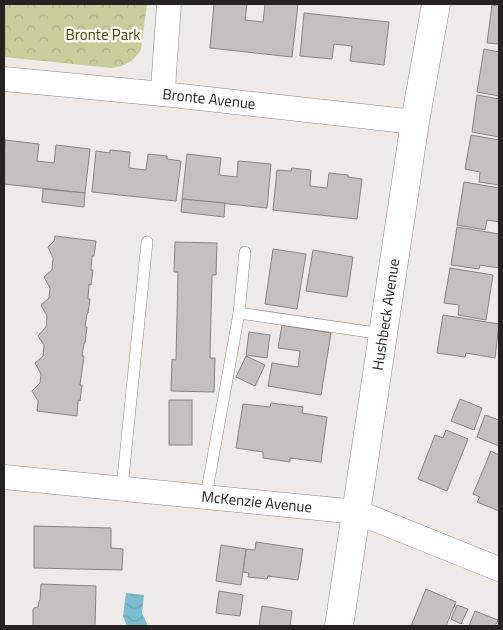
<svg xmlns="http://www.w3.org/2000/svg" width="503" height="630" font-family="'Titillium Web',sans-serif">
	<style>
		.forest { fill: url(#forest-crowns) }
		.water { fill: url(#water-waves) }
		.building { fill: #c4c0bf; stroke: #888483 }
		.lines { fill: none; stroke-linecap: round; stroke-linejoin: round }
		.service-casing { stroke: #898684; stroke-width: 12 }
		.minor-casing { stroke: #898684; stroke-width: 25 }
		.tertiary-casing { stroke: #898684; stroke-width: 29 }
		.service { stroke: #fff; stroke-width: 11 }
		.minor { stroke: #fff; stroke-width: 24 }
		.tertiary { stroke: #fff; stroke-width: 28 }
		.labels { text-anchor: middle; stroke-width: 5; stroke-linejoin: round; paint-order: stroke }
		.park-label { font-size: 15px; fill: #484b0a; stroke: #fbf7f5 }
		.street-label { font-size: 15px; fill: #242322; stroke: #fbf7f5 }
	</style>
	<defs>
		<pattern id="forest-crowns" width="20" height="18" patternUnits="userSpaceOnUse" patternTransform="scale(1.25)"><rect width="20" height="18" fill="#c8cd99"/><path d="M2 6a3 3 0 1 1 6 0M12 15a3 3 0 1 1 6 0" fill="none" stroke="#acb084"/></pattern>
		<pattern id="water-waves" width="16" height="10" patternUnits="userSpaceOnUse" patternTransform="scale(1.25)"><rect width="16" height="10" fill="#7bbdd1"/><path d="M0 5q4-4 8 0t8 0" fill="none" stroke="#6aa2b3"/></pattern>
	</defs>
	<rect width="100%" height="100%" fill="#edeae8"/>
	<path class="forest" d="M4,4H147L141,49C135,61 125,66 112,68L4,57Z"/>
	<polygon class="water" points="126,593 144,595 142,613 148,626 127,626 123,616"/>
	<g class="building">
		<polygon points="214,4 247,4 245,20 263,22 265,4 298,4 292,57 210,48"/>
		<polygon points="492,5 499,6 499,44 487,43"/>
		<polygon points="304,13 389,22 384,65 350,61 352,46 334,44 332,59 300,56"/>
		<polygon points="484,49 499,52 499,96 477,92"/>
		<polygon points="477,95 499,99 499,137 472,132"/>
		<polygon points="471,135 499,140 499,185 479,182 480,172 465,169"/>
		<polygon points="5,140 39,144 37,161 54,163 56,145 90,149 85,193 4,184 4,157"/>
		<polygon points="110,150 130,152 129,168 146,170 148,154 167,156 167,159 181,161 176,201 92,192 96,151 110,153"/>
		<polygon points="187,154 221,158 219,175 237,177 238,161 271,164 267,208 182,199"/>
		<polygon points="292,168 311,170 310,186 327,188 329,173 348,175 348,177 362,179 357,219 273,210 277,170 291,171"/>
		<polygon points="464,182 499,188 499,222 487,220 485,230 457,225"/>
		<polygon points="43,189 85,193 84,207 42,202"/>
		<polygon points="182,199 225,203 224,217 181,212"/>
		<polygon points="457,227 499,234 499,268 480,265 479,269 451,265"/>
		<polygon points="55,236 96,241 94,256 92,256 91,270 93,270 91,285 89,284 88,299 90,299 88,313 87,314 85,327 87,327 85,343 84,343 82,356 84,356 80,385 82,385 80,401 78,400 77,416 37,411 38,401 32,391 40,383 41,374 35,363 43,356 44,345 38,336 46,327 47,316 41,305 49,298 50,288 44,277 52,270 53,258 48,247 54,241"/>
		<polygon points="175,242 217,243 216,275 212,275 210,358 215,358 214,392 171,391 172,359 176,360 178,272 174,272"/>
		<polygon points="273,249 306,254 297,309 265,304"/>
		<polygon points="313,250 353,257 347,297 306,291"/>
		<polygon points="450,268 493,275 486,320 458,315 459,305 444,303"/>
		<polygon points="443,315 499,324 495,358 466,353 465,357 437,353"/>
		<polygon points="282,325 331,333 321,395 268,386 272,363 298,367 300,351 278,348"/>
		<polygon points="249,332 270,335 267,358 246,355"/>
		<polygon points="246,356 265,365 255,386 236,377"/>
		<polygon points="460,399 482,408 474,430 451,421"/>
		<rect x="169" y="400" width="23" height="45"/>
		<polygon points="271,403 303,407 302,413 327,417 321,462 290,458 290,462 263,458 263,452 236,448 243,404 270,407"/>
		<polygon points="485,415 499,420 499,446 477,437"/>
		<polygon points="446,430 468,439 447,491 418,479 435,435 443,438"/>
		<polygon points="491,451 499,455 499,511 477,502 480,497 473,494"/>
		<polygon points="34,526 111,528 111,548 123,549 122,570 34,568"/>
		<polygon points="256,542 303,549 298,580 268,576 267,579 248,577 249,573 243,572 246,549 255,550"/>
		<polygon points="221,545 246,549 241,585 216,581"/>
		<polygon points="41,584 96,586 95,626 33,626 33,610 34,608 38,607 39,601 40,600"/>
		<polygon points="426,589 456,602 446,626 411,626"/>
		<polygon points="219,591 243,595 240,616 216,613"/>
		<polygon points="457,605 468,609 461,624 451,619"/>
		<polygon points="262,606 292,611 290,626 259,626"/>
		<polygon points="475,611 498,620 495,626 469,626"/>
	</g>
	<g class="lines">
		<g class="service-casing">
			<g id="service">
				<polyline points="239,313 245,252"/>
				<polyline points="122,488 147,242"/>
				<polyline points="206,496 239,313 383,334"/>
			</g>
		</g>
		<g class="minor-casing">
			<g id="minor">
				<path id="s1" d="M4,79L163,94L415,122"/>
				<polyline points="163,94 164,74 169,4"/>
				<path id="s2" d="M4,477L357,512L499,569"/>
			</g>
		</g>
		<g class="tertiary-casing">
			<g id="tertiary">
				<path id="s3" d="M339,626L415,122L436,4"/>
			</g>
		</g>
		<use href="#service" class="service"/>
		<use href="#minor" class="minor"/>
		<use href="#tertiary" class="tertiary"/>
	</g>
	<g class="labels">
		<g class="park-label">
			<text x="103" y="40">Bronte Park</text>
		</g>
		<g class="street-label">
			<text dy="5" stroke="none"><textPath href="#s1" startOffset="206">Bronte Avenue</textPath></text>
			<text dy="5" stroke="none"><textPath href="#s3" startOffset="315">Hushbeck Avenue</textPath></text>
			<text dy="5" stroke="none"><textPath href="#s2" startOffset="254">McKenzie Avenue</textPath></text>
		</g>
	</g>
	<rect width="503" height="630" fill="none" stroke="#242322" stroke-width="10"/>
</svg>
